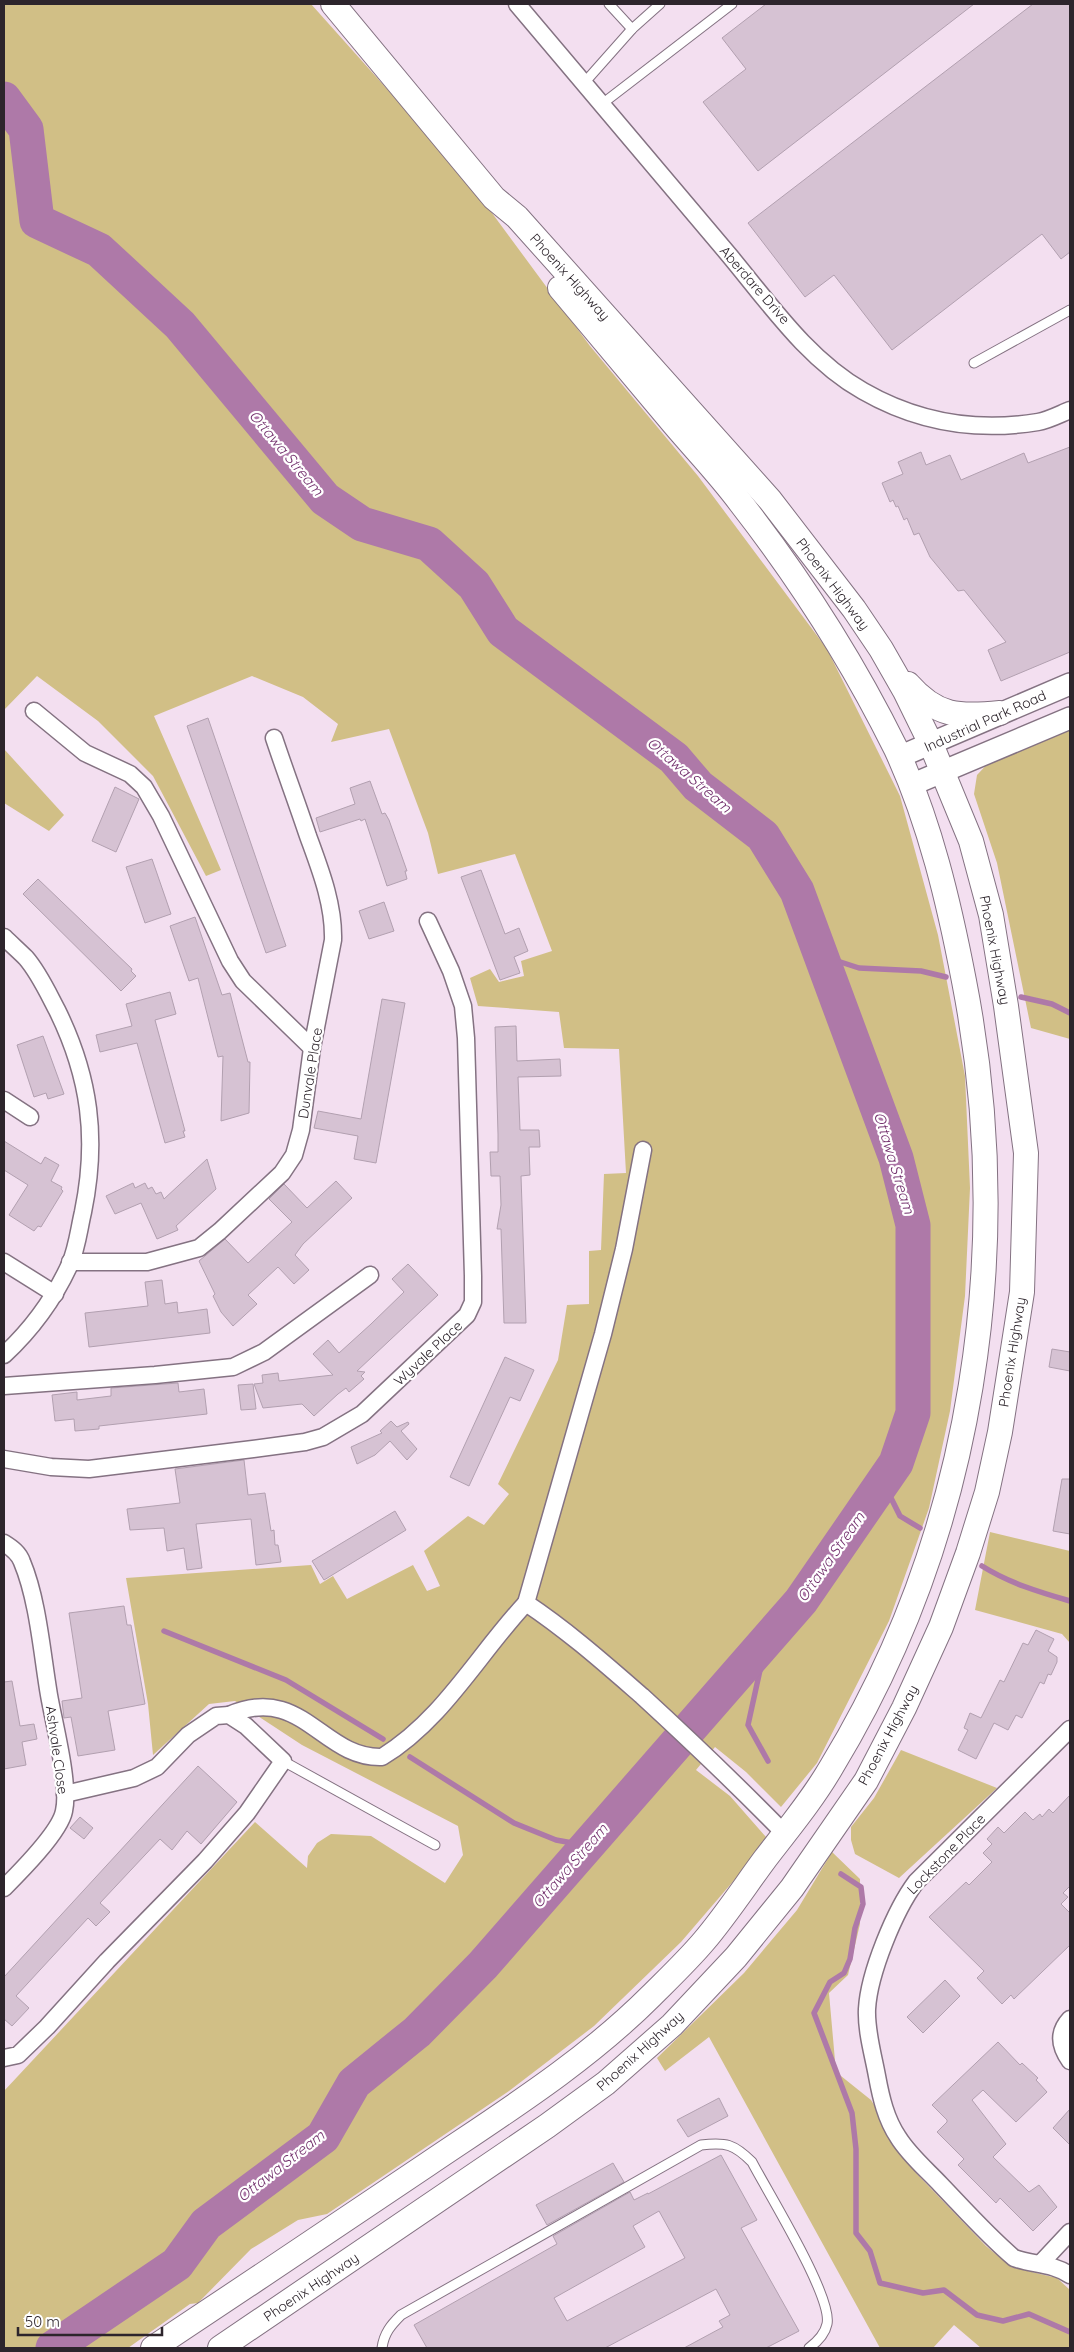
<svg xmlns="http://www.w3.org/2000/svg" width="1074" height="2352" font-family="Quicksand,sans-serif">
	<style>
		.green { fill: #d1bf86 }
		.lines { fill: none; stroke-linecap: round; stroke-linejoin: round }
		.stream { stroke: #ae79a8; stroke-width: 5.5 }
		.river { stroke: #ae79a8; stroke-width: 35 }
		.building { fill: #d6c2d3; stroke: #b2a0b0; fill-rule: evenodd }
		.service-casing { stroke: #847282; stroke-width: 11 }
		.minor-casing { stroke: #847282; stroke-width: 19 }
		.tertiary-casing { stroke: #847282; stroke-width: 24 }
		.secondary-casing { stroke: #847282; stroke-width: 26 }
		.service { stroke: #fff; stroke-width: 9 }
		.minor { stroke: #fff; stroke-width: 16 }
		.tertiary { stroke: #fff; stroke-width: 21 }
		.secondary { stroke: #fff; stroke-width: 24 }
		.labels { text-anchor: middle; stroke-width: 4.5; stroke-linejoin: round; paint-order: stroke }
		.street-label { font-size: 14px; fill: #2d252c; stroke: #fff }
		.water-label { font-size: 15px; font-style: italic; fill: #74326e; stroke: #fff }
	</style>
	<rect width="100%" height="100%" fill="#f3dff0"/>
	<g class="green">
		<polygon points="4,4 311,4 464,175 590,346 698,476 827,649 900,796 938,935 965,1076 970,1188 965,1296 950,1411 929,1508 889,1621 817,1763 781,1807 746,1772 715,1747 696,1770 730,1796 766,1837 736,1878 681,1942 594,2026 509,2091 327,2214 298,2220 251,2249 198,2303 190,2304 128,2348 4,2348 4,2091 255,1822 307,1868 308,1856 317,1843 331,1834 371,1836 445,1883 463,1855 458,1826 302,1745 235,1701 209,1704 153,1755 148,1704 126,1578 311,1565 320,1584 333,1576 347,1599 413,1565 427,1591 440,1586 424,1551 468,1516 484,1525 509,1494 498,1484 558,1360 567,1305 589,1304 589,1251 601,1250 604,1174 626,1173 619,1049 564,1048 559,1012 478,1006 470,978 490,969 499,982 524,976 521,961 552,951 515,854 438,874 428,833 389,729 331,742 338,724 303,697 252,676 154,716 221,870 206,876 153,776 98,721 37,676 4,710"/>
		<polygon points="1070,730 1070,1039 1031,1028 997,863 974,794 977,775 992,759"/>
		<polygon points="4,749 64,815 49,831 4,803"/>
		<polygon points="990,1532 1070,1551 1070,1643 1062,1634 975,1610"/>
		<polygon points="901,1750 997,1788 899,1878 855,1854 851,1840 851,1827 874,1798"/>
		<polygon points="832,1852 860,1879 860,1924 848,1975 829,1993 836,2072 871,2100 916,2173 986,2246 1011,2267 1057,2278 1070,2290 1070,2348 981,2348 954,2325 933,2348 880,2348 709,2037 665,2071 657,2058 744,1973 797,1910"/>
	</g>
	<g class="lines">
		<g class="stream">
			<polyline points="822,956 859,968 921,971 946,977"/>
			<polyline points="1021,997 1052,1004 1070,1013"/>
			<polyline points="883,1482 900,1516 920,1528"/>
			<path d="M982,1566C1009,1583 1039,1592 1070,1601"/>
			<polyline points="164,1631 286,1680 383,1739"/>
			<polyline points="760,1648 762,1661 748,1725 768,1761"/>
			<polyline points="410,1757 514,1823 556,1840 589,1846"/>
			<polyline points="841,1874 861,1887 863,1904 855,1928 850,1959 844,1973 830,1982 814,2013 852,2113 856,2149 856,2233 870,2251 880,2283 923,2293 944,2290 977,2315 1003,2321 1029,2314 1070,2332"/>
		</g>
		<polyline class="river" points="4,99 26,129 37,221 99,250 180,325 325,499 362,524 429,544 474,585 503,631 674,758 698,786 763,836 797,891 896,1158 913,1225 913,1413 896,1463 801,1601 483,1965 417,2032 354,2083 323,2137 206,2224 177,2264 53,2348"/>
	</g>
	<g class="building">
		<polygon points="766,4 974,4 758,171 703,102 746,69 722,38"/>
		<polygon points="1033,4 1070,4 1070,252 1061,259 1042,234 892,350 834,275 805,297 748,223"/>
		<polygon points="1070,447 1070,652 1001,681 988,650 1006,642 964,590 958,591 930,557 919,533 914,535 907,518 904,520 898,506 896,507 893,500 890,502 882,483 903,474 898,462 921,452 926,465 950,455 961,480 1024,453 1028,463"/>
		<polygon points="208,718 286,946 266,953 187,726"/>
		<polygon points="370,781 382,814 385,813 389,820 407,871 405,871 407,879 387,886 365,819 361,821 360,819 320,832 316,818 355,804 350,788"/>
		<polygon points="115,787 139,799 116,852 92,841"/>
		<polygon points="152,859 171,914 145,923 126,867"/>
		<polygon points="481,870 505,934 519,928 528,951 514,957 520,973 500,980 461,877"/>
		<polygon points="38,879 132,969 131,971 136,976 121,991 23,894"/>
		<polygon points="384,902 394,931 369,939 359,911"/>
		<polygon points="195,917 222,995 230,993 248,1062 250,1062 249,1113 221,1121 223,1056 218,1057 198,978 189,981 170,926"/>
		<polygon points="170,992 176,1014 155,1020 185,1131 183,1131 185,1137 165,1143 137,1043 100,1052 96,1035 132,1026 126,1004"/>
		<polygon points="382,999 405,1003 376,1163 354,1159 358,1136 314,1128 318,1111 361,1119"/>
		<polygon points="516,1026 517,1061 560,1059 561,1076 518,1077 520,1130 539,1130 540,1147 529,1147 530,1175 521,1176 526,1323 504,1323 501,1229 497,1229 501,1205 500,1176 491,1176 490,1152 498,1152 498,1134 495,1027"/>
		<polygon points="43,1036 64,1094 48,1099 46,1093 34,1097 17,1045"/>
		<polygon points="4,1141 41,1164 45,1157 59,1165 51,1181 62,1187 61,1189 63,1191 41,1227 38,1226 34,1231 9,1215 28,1185 4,1170"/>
		<polygon points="207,1159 216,1189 176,1226 178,1230 157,1239 141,1203 115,1214 106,1196 133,1183 135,1188 145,1183 148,1189 152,1187 156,1194 161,1192 164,1199"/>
		<polygon points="336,1181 352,1198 303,1244 295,1255 309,1270 294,1284 278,1267 248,1295 257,1304 233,1326 221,1312 213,1296 215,1294 199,1261 225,1239 248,1263 292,1222 269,1199 284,1184 307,1208"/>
		<polygon points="408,1264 438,1295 357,1371 365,1372 361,1376 364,1379 349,1392 346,1388 338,1394 314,1416 302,1404 263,1408 254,1384 263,1383 262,1375 278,1373 279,1381 333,1375 313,1354 328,1340 339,1353 371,1324 404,1292 392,1279"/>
		<polygon points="162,1280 165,1304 177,1302 178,1313 207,1309 210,1333 89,1347 85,1313 148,1306 145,1282"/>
		<polygon points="1052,1349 1070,1352 1070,1371 1049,1367"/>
		<polygon points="505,1357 534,1370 520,1401 510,1397 469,1486 450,1477"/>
		<polygon points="178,1383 179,1392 204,1389 207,1414 99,1426 99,1429 75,1431 74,1419 55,1421 52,1395 77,1392 77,1400 111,1396 111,1388"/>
		<polygon points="253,1384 256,1409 241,1410 238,1385"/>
		<polygon points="391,1421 397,1427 408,1422 409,1424 401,1431 417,1449 407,1460 390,1441 375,1455 357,1464 351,1447 382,1433 380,1431"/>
		<polygon points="244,1460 248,1495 265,1493 271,1531 274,1530 275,1545 278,1545 281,1562 256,1565 251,1519 196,1524 202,1568 187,1570 184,1548 167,1551 164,1528 130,1530 127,1509 180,1503 175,1469"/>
		<polygon points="1062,1479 1070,1479 1070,1534 1053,1531"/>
		<polygon points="395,1511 406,1530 324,1580 312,1561"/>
		<polygon points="124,1606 127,1625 131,1625 145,1704 108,1711 115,1750 78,1756 71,1717 64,1718 62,1701 82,1698 69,1613"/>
		<polygon points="1036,1630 1054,1639 1048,1651 1057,1657 1057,1662 1051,1675 1048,1674 1044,1684 1040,1682 1022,1718 1016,1715 1008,1730 994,1723 976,1759 958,1750 968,1730 964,1728 970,1713 981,1718 1000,1680 1004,1682 1023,1643 1028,1645"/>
		<polygon points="12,1681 20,1726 34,1724 37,1739 22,1742 26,1765 4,1769 4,1682"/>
		<polygon points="198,1766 237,1802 201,1844 187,1831 172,1850 160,1839 100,1903 110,1912 96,1926 88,1918 16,1996 29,2008 12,2026 4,2019 4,1977"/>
		<polygon points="1070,1795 1070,1886 1063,1893 1068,1897 1061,1904 1070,1913 1070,1945 1014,1999 1011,1995 1002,2004 977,1978 984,1971 929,1917 966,1882 969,1885 992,1862 983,1853 992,1844 987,1839 998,1827 1004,1833 1025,1812 1033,1820 1040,1814 1042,1817 1049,1809 1053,1813"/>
		<polygon points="80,1817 93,1828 84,1839 70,1828"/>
		<polygon points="945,1980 960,1996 923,2033 907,2017"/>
		<polygon points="998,2042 1020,2065 1022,2063 1038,2078 1036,2080 1047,2092 1016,2122 983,2090 972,2100 1006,2144 993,2157 1029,2192 1039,2185 1057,2207 1033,2231 1000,2198 996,2203 958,2165 964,2159 937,2132 947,2122 947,2120 932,2105"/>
		<polygon points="719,2098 728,2116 688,2137 677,2120"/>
		<polygon points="1070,2109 1070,2145 1053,2128"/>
		<path d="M721,2155L757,2220L741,2228L799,2331L766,2348H684L723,2327L719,2321L730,2315L716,2289L605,2348H427L414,2325L557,2244L553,2236L630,2192L634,2200L648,2193V2194ZM659,2211L685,2258L567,2321L554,2298L645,2247L633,2226Z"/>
		<polygon points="613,2163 624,2182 547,2225 536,2205"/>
	</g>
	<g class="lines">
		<g class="service-casing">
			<g id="service">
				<polyline points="609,4 632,29"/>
				<polyline points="585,82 632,29 660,4"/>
				<polyline points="602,104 732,4"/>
				<polyline points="974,363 1070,310"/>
				<polyline points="283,1761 435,1845"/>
				<path d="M382,2348C384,2333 391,2325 401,2315L701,2145C726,2142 734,2144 752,2162C767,2191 833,2297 827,2324C825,2334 817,2342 809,2348"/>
			</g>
		</g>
		<g class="minor-casing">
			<g id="minor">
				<path d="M517,4C588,87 658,172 729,255C769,303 808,360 863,391C917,422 977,432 1038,422C1049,420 1060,414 1070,410"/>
				<polyline points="34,711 85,753 130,774 144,787 161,816 230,961 243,981 312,1048"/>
				<path d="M4,937C11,944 19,951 26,958C39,973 48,993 57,1010C90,1077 98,1139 83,1212C79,1229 77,1248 70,1264C54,1299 32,1329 4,1355"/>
				<polyline points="4,1100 30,1117"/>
				<path d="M643,1150L624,1249L603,1334L526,1603C568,1631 604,1663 642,1696C691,1741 738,1786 784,1833"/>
				<polyline points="4,1262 55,1294"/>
				<path d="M70,1262H147L199,1248L220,1231L282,1173L294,1155L301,1130L312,1048L333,940C334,904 320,869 308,836C297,803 285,771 274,738"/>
				<polyline points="4,1386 155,1375 233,1367 264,1352 370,1275"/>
				<polyline points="4,1459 51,1467 89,1469 253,1449 305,1442 323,1437 362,1414 467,1315 473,1302 473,1276 466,1038 463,1006 451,971 428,921"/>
				<path d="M4,1543C12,1548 19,1553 22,1562C38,1600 42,1654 49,1695C54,1724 70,1784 64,1811C60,1832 20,1872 4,1888"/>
				<path d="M229,1715C302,1683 322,1759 382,1757C443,1720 479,1653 526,1603"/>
				<path d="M1070,1729L916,1882C895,1910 869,1973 867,2009C866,2031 873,2054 877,2076C881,2098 886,2119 898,2137C909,2155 927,2170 941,2185C965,2210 988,2236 1014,2258C1033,2265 1052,2263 1070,2275"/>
				<path d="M1070,2019C1057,2033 1060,2047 1070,2061"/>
				<polyline points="4,2058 18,2055 47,2027 107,1961 205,1861 247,1813 283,1761 246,1726 229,1715 216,1716 188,1735 157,1767 134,1778 65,1794"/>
				<polyline points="1041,2263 1070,2232"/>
			</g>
		</g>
		<g class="tertiary-casing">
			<g id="tertiary">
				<polyline points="899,757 1070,684"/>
				<polyline points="911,785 1070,718"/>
			</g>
		</g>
		<g class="secondary-casing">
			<g id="secondary">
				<path d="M908,684C937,717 959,717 1000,713"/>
				<path d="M153,2348C245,2287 336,2226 428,2164C505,2112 585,2062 651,1996C669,1978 688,1960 704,1941C726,1915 745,1886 765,1859C788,1829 813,1799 832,1766C974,1532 1016,1248 964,981C949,903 930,822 896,749C853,662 800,579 740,502C720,475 696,450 674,424C636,379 598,334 560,288"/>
				<polyline points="220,2348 547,2126 606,2083 672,2025 736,1957 792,1888 866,1781 904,1708 941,1627 968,1553 987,1492 1000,1432 1022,1292 1026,1153 1006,1006 991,915 971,841 931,744 905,691 881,649 854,609 770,500 517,217 494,198 333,4"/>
			</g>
		</g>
		<use href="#service" class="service"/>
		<use href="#minor" class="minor"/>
		<use href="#tertiary" class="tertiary"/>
		<use href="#secondary" class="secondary"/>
	</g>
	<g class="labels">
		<g class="street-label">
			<text transform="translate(570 277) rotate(48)" y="5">Phoenix Highway</text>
			<text transform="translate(755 285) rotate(49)" y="5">Aberdare Drive</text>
			<text transform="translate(833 584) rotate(53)" y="5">Phoenix Highway</text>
			<text transform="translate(985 721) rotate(-24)" y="5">Industrial Park Road</text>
			<text transform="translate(995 950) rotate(79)" y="5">Phoenix Highway</text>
			<text transform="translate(310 1073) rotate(-81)" y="5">Dunvale Place</text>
			<text transform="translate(1012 1352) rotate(-81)" y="5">Phoenix Highway</text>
			<text transform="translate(428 1353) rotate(-43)" y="5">Wyvale Place</text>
			<text transform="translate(888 1735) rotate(-62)" y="5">Phoenix Highway</text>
			<text transform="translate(57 1750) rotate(82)" y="5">Ashvale Close</text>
			<text transform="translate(946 1854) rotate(-46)" y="5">Lockstone Place</text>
			<text transform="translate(640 2051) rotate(-42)" y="5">Phoenix Highway</text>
			<text transform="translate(311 2287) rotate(-34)" y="5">Phoenix Highway</text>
		</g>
		<g class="water-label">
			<text transform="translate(286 453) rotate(50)" y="5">Ottawa Stream</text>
			<text transform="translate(689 775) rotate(41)" y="5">Ottawa Stream</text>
			<text transform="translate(894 1163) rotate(73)" y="5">Ottawa Stream</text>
			<text transform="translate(831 1557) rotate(-55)" y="5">Ottawa Stream</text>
			<text transform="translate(570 1866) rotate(-49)" y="5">Ottawa Stream</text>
			<text transform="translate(281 2166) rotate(-38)" y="5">Ottawa Stream</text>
		</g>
	</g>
	<rect width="1074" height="2352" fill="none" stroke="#2d252c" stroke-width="10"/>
	<path d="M18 2327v8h144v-8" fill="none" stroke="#2d252c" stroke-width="2.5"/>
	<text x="25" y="2327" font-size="15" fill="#2d252c" stroke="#ffffff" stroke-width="4" paint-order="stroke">50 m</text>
</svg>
